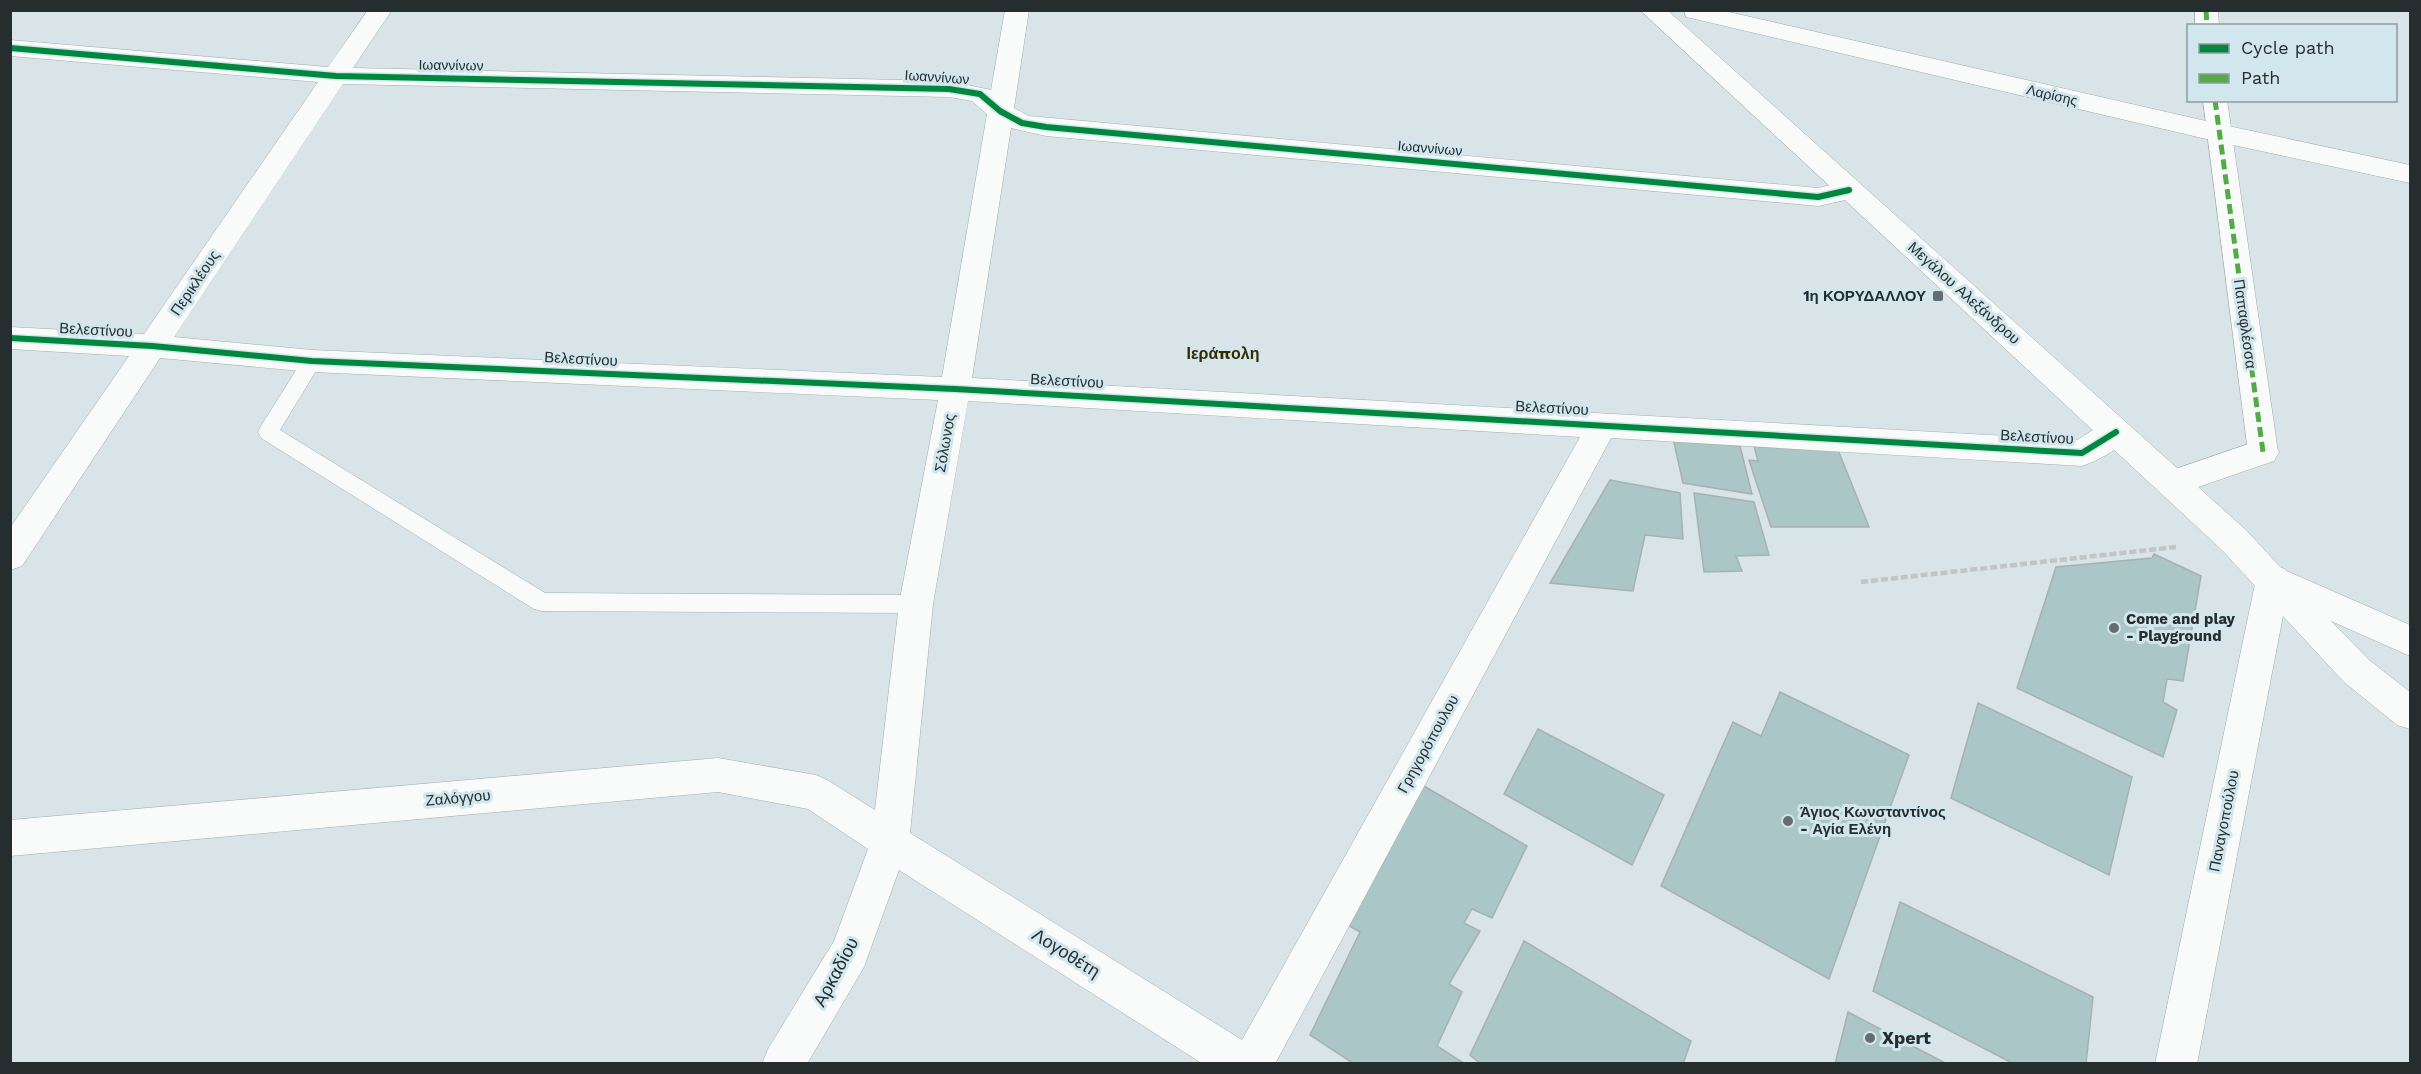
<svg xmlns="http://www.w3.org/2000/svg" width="2421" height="1074" font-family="'Work Sans',sans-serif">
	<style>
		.building { fill: #aac6c7; stroke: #a8b1b2; stroke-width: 1.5 }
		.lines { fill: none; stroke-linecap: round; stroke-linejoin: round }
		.service-casing { stroke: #a3acae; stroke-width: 1 }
		.pedestrian-casing { stroke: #a3acae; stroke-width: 1 }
		.minor-casing { stroke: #a3acae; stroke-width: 1 }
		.tertiary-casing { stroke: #a3acae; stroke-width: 1 }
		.path { stroke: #c1c5c5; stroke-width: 4.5; stroke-dasharray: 7 3; stroke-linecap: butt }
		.service { fill: #f9fbfb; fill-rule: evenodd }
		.pedestrian { fill: #f9fbfb; fill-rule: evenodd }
		.minor { fill: #f9fbfb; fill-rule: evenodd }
		.tertiary { fill: #f9fbfb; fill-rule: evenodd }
		.quiet { stroke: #53ab45; stroke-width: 5; stroke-dasharray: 10 5; stroke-linecap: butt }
		.cycleway-casing { stroke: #d2e7ed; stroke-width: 9 }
		.cycleway { stroke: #00873e; stroke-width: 6 }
		.poi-dot { fill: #646d6f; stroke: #d2e7ed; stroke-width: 2 }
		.labels { text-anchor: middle; stroke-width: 6; stroke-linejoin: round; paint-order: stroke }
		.far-street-label { font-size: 14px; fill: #252d2f; stroke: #d2e7ed }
		.street-label { font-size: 15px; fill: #252d2f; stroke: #d2e7ed }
		.poi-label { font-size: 15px; font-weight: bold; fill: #252d2f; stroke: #d2e7ed; text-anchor: start }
		.neighbourhood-label { font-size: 16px; font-weight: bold; fill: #352a00; stroke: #d2e7ed }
		.near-street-label { font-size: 18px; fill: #252d2f; stroke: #d2e7ed }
		.near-poi-label { font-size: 18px; font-weight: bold; fill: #252d2f; stroke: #d2e7ed; text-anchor: start }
	</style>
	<rect width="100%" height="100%" fill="#d8e4e7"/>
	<g class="building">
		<polygon points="1673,438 1740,446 1752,494 1683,483"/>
		<polygon points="1754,446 1838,450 1869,527 1771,527 1749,460 1758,461"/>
		<polygon points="1610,480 1680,493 1683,539 1645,535 1633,591 1550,583"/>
		<polygon points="1694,493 1754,502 1769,555 1736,556 1742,571 1704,572"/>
		<polygon points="2154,554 2201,576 2183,681 2167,679 2163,702 2177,710 2163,757 2017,688 2056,567 2152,558"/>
		<polygon points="1780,692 1909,755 1829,979 1661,886 1733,722 1761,736"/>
		<polygon points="1978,703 2132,777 2109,875 1951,798"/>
		<polygon points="1538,729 1664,795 1632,865 1504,794"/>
		<polygon points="1417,782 1527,846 1492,918 1472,909 1464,923 1480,931 1449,984 1462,992 1437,1046 1465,1064 1354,1064 1310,1035 1360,932 1339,920 1378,871 1386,858 1380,852"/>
		<polygon points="1900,902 2093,997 2086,1064 2014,1064 1873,991"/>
		<polygon points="1524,941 1691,1041 1683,1064 1481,1064 1470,1055"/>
		<polygon points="1848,1012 1947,1064 1835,1064"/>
	</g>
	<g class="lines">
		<g class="service-casing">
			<polygon id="service" points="312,354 319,356 322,361 280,430 545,593 916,595 924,597 927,604 924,611 916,613 542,611 534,609 261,438 258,432 261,426 305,356"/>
		</g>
		<g class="pedestrian-casing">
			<g id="pedestrian">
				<polygon points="2195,10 2218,10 2219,26 2195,26"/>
				<polygon points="2203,100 2227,100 2278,452 2274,460 2263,464 2252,460 2248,452"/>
			</g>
		</g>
		<g class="minor-casing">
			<g id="minor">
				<path d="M368,10H392L353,68L949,81L991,90L1005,10H1029L1014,108L1029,116L1818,188L1849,181L1859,183L1863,190L1859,197L1818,206L1046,136L1011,128L972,378L2077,440C2094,430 2108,417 2127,423L2132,432C2123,448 2099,460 2082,466L1611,438L1275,1064H1203L899,870L864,967L807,1064H762L768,1049L834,941L868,849L808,809L718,792L10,856V820L718,758L816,775L829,781L875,810L899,604L938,400L312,372L160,358L22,566L10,570V528L129,356L10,349V327L144,334L318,82L10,56V40L328,67ZM343,84L949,97L972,101L987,114L942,377L312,350L174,337ZM968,401L1580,437L1242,1040L910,833L933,604Z"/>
				<polygon points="1684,10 1720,10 2219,124 2410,165 2410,183 2219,142 1695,19 1686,17"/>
				<polygon points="2263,439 2274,443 2279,452 2274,461 2172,496 2161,492 2156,483 2161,474"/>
				<polygon points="2273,565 2285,569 2290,579 2197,1064 2155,1064 2256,579 2261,569"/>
			</g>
		</g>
		<g class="tertiary-casing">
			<polygon id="tertiary" points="1640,10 1667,10 2246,530 2282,569 2410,625 2410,656 2331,621 2369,660 2410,692 2410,729 2397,725 2344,682 2222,550"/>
		</g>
		<polyline class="path" points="1861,582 2176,547"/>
		<use href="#service" class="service"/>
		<use href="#pedestrian" class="pedestrian"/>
		<use href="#minor" class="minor"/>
		<use href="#tertiary" class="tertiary"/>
		<g class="quiet">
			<polyline points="2206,10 2207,26"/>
			<polyline points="2215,100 2263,452"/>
		</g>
		<g class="cycleway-casing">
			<g id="cycleway">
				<polyline points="10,48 336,76 949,89 980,94 1000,111 1022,123 1046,127 1818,197 1849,190"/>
				<polyline points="10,338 152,346 312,361 955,389 2082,453 2116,432"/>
			</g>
		</g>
		<use href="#cycleway" class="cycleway"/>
	</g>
	<g class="poi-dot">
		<rect x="1932" y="290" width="12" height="12" rx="3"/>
		<circle cx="2114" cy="628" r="6"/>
		<circle cx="1788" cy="821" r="6"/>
		<circle cx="1870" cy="1038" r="6"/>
	</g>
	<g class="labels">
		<g class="far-street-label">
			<text transform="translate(451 65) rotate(1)" y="5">Ιωαννίνων</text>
			<text transform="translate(937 77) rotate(4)" y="5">Ιωαννίνων</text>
			<text transform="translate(2052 95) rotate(13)" y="5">Λαρίσης</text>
			<text transform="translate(1430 148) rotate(5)" y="5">Ιωαννίνων</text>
		</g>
		<g class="street-label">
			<text transform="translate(195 283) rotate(-56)" y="5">Περικλέους</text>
			<text transform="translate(1964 293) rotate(42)" y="5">Μεγάλου Αλεξάνδρου</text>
			<text transform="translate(2245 324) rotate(82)" y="5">Παπαφλέσσα</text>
			<text transform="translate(96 330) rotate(3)" y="5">Βελεστίνου</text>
			<text transform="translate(581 359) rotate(3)" y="5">Βελεστίνου</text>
			<text transform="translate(1067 381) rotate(3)" y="5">Βελεστίνου</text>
			<text transform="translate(1552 408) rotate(3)" y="5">Βελεστίνου</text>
			<text transform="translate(2037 437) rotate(3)" y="5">Βελεστίνου</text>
			<text transform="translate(945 443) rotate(-80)" y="5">Σόλωνος</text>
			<text transform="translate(1428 744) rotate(-61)" y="5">Γρηγορόπουλου</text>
			<text transform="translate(458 798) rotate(-5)" y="5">Ζαλόγγου</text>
			<text transform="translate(2224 821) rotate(-79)" y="5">Παναγοπούλου</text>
		</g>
		<g class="poi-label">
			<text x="1926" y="301" text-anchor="end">1η ΚΟΡΥΔΑΛΛΟΥ</text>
			<text x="2126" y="624">Come and play<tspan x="2126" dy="17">- Playground</tspan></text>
			<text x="1800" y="817">Άγιος Κωνσταντίνος<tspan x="1800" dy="17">- Αγία Ελένη</tspan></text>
		</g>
		<g class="neighbourhood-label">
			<text x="1223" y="359">Ιεράπολη</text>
		</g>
		<g class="near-street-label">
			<text transform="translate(1066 953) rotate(32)" y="6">Λογοθέτη</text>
			<text transform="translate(836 972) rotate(-62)" y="6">Αρκαδίου</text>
		</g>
		<g class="near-poi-label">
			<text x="1882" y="1044">Xpert</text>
		</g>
	</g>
	<rect width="2421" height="1074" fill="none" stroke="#252d2f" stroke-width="24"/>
	<rect x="2187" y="24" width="210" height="78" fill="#d2e7ed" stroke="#8d9da1" stroke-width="1.5"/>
	<rect x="2199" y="44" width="30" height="9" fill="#00873e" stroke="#8d9da1" stroke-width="1.5"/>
	<text x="2241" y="54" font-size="18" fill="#252d2f">Cycle path</text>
	<rect x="2199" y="74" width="30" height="9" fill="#53ab45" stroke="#8d9da1" stroke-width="1.5"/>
	<text x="2241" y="84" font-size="18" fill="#252d2f">Path</text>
</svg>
